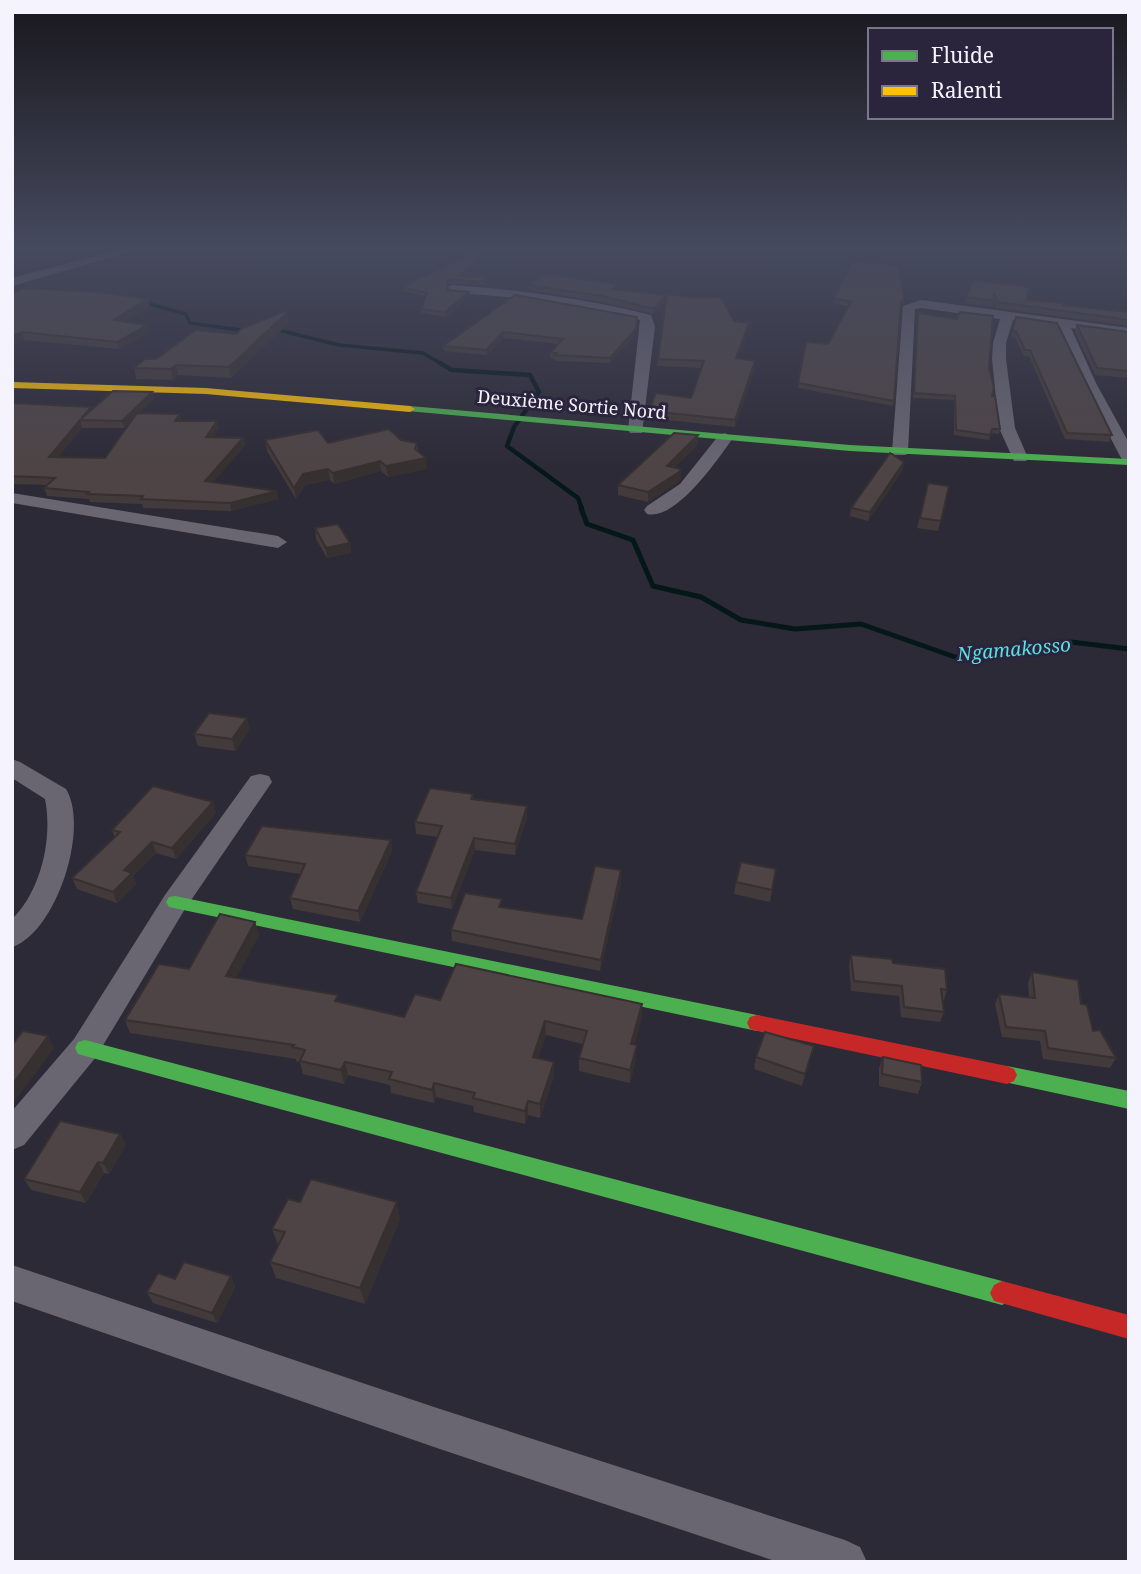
<svg xmlns="http://www.w3.org/2000/svg" width="1141" height="1574" font-family="'Noto Serif',serif">
	<style>
		.lines { fill: none; stroke-linecap: round; stroke-linejoin: round }
		.stream-far2 { stroke: #041719; stroke-width: 3.5 }
		.stream-far1 { stroke: #041719; stroke-width: 4.5 }
		.stream { stroke: #041719; stroke-width: 5 }
		.street { fill: #696672; fill-rule: evenodd }
		.fast { fill: #4caf50; fill-rule: evenodd }
		.slow { fill: #ffc107; fill-rule: evenodd }
		.jam { fill: #c62828; fill-rule: evenodd }
		.wall { fill: #433a3b; fill-rule: evenodd }
		.shaded-wall { fill: #373030 }
		.building { fill: #4e4445; stroke: #373030; stroke-width: 2 }
		.labels { text-anchor: middle; stroke-width: 6; stroke-linejoin: round; paint-order: stroke }
		.far-street-label { font-size: 18px; fill: #f5f3fd; stroke: #2a243d }
		.far-water-label { font-size: 19px; font-style: italic; fill: #5be0e2; stroke: #2a243d }
	</style>
	<rect width="100%" height="100%" fill="#2d2a37"/>
	<g class="lines">
		<g class="stream-far2">
			<polyline points="142,302 186,314 190,323 248,331"/>
			<polyline points="274,329 339,345 423,353 443,365"/>
		</g>
		<polyline class="stream-far1" points="440,363 452,370 530,375 539,392 514,427 507,446 578,498 582,509"/>
		<polyline class="stream" points="581,508 587,524 633,540 653,586 701,597 741,620 795,629 861,624 955,657 1071,642 1129,649"/>
		<g class="street">
			<polygon points="122,249 140,249 12,286 12,278"/>
			<path d="M453,285C520,290 585,299 651,315L655,326L642,433H630L628,430L640,320L606,312L518,298L449,292V286Z"/>
			<polygon points="921,300 1129,328 1129,336 1071,328 1096,383 1129,443 1129,463 1121,458 1082,383 1057,326 1013,320 1006,343 1006,359 1015,428 1028,458 1026,461 1014,461 999,428 992,359 993,343 1000,319 921,308 915,309 908,452 906,455 894,455 892,452 903,306"/>
			<path d="M725,433L733,438C718,459 676,521 647,514L644,510L647,506L680,484L719,435Z"/>
			<polygon points="12,493 278,536 287,542 278,548 12,503"/>
			<path d="M12,759L20,762L66,789C90,828 56,933 12,947V919C41,891 53,838 45,799L12,778Z"/>
			<polygon points="260,774 269,776 272,782 185,909 96,1057 24,1145 12,1150 12,1111 74,1039 165,895 251,776"/>
			<polygon points="12,1265 437,1408 845,1540 860,1547 867,1562 778,1562 437,1448 12,1301"/>
		</g>
		<g class="fast">
			<polygon points="410,406 850,445 1129,459 1129,465 850,451 407,411 405,409"/>
			<polygon points="175,896 757,1015 764,1017 767,1023 764,1029 757,1031 169,907 166,902 169,897"/>
			<polygon points="85,1040 1002,1281 1010,1285 1014,1293 1010,1301 1002,1305 85,1056 78,1054 75,1048 78,1042"/>
			<polygon points="1007,1066 1129,1091 1129,1109 1000,1081 997,1075 1000,1069"/>
		</g>
		<polygon class="slow" points="12,382 206,388 410,406 415,409 410,412 206,394 12,388"/>
		<g class="jam">
			<polygon points="757,1015 1007,1066 1014,1069 1017,1075 1014,1081 1007,1084 757,1031 750,1029 747,1023 750,1017"/>
			<polygon points="1002,1281 1129,1315 1129,1339 994,1301 990,1293 994,1285"/>
		</g>
	</g>
	<g class="wall">
		<polygon points="318,249 380,249 339,258"/>
		<polygon points="1115,249 1129,249 1129,254 1125,254"/>
		<polygon points="487,253 464,276 486,277 486,281 482,285 447,284 447,290 469,292 469,296 446,317 421,313 421,309 425,296 403,291 402,287"/>
		<polygon points="529,285 618,289 666,295 666,300 653,314 602,302 529,290"/>
		<polygon points="1030,287 1026,300 1063,305 1129,312 1129,326 996,308 994,302 992,307 964,303 966,297"/>
		<polygon points="12,295 150,306 124,322 147,325 149,333 119,349 24,340 12,346"/>
		<polygon points="515,295 636,334 610,363 556,361 555,359 550,358 550,353 558,344 504,338 487,355 444,351 443,346"/>
		<polygon points="834,298 904,298 903,303 901,305 893,406 798,388 806,342 828,344 848,306 833,303"/>
		<polygon points="918,313 989,367 992,396 1000,429 999,434 991,433 989,440 954,435 954,400 913,398"/>
		<polygon points="1016,317 1112,435 1109,442 1065,439 1029,356 1024,356 1014,336 1011,338"/>
		<polygon points="734,321 749,323 749,329 737,359 755,361 755,368 735,427 648,418 649,411 691,398 702,368 657,366 658,359"/>
		<polygon points="289,323 231,378 178,375 173,380 136,379 134,368 156,359 236,334"/>
		<polygon points="1077,325 1129,332 1129,378 1095,375 1075,331"/>
		<path d="M152,392L154,399L139,413L180,414L182,421H217L219,429L213,437L243,438L245,445L213,482L277,491L278,499L231,511L143,508L142,504L90,502L89,499L47,496L44,488L47,485L12,484V403L91,410ZM132,420L105,458L58,457L82,428H124Z"/>
		<polygon points="698,435 697,445 674,468 681,479 678,482 648,502 618,495 618,485"/>
		<polygon points="265,440 328,443 401,440 417,443 418,451 427,469 388,477 381,471 334,484 330,480 305,485 296,499 267,451"/>
		<polygon points="904,462 902,471 868,521 850,516 851,508"/>
		<polygon points="928,483 949,486 938,531 917,528"/>
		<polygon points="315,528 350,543 351,553 327,558 316,539"/>
		<polygon points="250,729 235,751 198,746 194,734"/>
		<polygon points="473,794 473,799 527,818 515,855 475,850 452,909 418,903 416,892 438,837 416,834 415,822"/>
		<polygon points="216,813 176,859 156,853 133,876 136,884 117,903 77,889 72,878 115,838 112,830"/>
		<polygon points="391,840 392,851 360,922 293,909 290,898 300,874 248,866 245,855"/>
		<polygon points="774,881 770,902 734,894 736,882"/>
		<polygon points="621,882 600,971 452,941 451,930 502,907 582,919"/>
		<polygon points="255,922 259,935 236,978 404,1017 440,1000 642,1004 642,1017 634,1045 636,1059 630,1083 579,1071 579,1058 583,1044 546,1035 538,1058 554,1076 540,1118 528,1115 525,1124 474,1112 473,1106 436,1097 434,1103 391,1093 390,1085 348,1075 344,1084 303,1074 300,1062 296,1061 296,1059 130,1033 125,1020 189,969"/>
		<polygon points="851,955 947,990 944,1000 942,1000 944,1012 940,1022 901,1017 899,996 851,991 849,965"/>
		<polygon points="1032,972 1081,1004 1093,1031 1116,1058 1110,1068 1043,1059 1040,1041 1002,1037 995,1004 999,994 1029,997 1028,983"/>
		<polygon points="756,1057 811,1057 802,1086 754,1069"/>
		<polygon points="883,1057 922,1082 918,1094 879,1086 879,1068"/>
		<polygon points="120,1134 126,1145 109,1174 104,1173 86,1203 31,1190 24,1179"/>
		<polygon points="300,1202 400,1219 365,1304 276,1278 270,1262 278,1245 272,1229"/>
		<polygon points="231,1276 235,1287 217,1323 153,1303 147,1292 175,1279"/>
	</g>
	<g class="shaded-wall">
		<polygon points="361,249 380,249 339,258 338,254"/>
		<polygon points="487,249 487,253 460,280 460,276"/>
		<polygon points="469,292 469,296 446,317 445,312"/>
		<polygon points="666,295 666,300 653,314 654,309"/>
		<polygon points="148,299 150,306 115,328 113,320"/>
		<polygon points="287,313 289,323 231,378 229,367"/>
		<polygon points="637,317 636,334 610,363 610,358"/>
		<polygon points="749,323 749,329 735,365 736,358"/>
		<polygon points="147,325 149,333 119,349 117,342"/>
		<polygon points="22,332 24,340 12,346 12,337"/>
		<polygon points="503,332 504,338 487,355 486,350"/>
		<polygon points="755,361 755,368 735,427 735,420"/>
		<polygon points="176,365 178,375 173,380 171,369"/>
		<polygon points="152,392 154,399 124,428 122,421"/>
		<polygon points="180,414 182,421 175,421"/>
		<polygon points="80,420 82,428 52,465 49,457"/>
		<polygon points="217,421 219,429 208,445 206,437"/>
		<polygon points="698,435 697,445 666,476 667,466"/>
		<polygon points="243,438 245,445 207,489 205,481"/>
		<polygon points="426,458 427,469 388,477 386,466"/>
		<polygon points="380,461 381,471 334,484 333,473"/>
		<polygon points="904,462 902,471 868,521 870,512"/>
		<polygon points="328,469 330,480 305,485 296,499 294,488 303,474"/>
		<polygon points="681,469 681,479 678,482 648,502 648,492"/>
		<polygon points="277,491 278,499 231,511 230,503"/>
		<polygon points="350,543 351,553 327,558 326,548"/>
		<polygon points="247,718 250,729 235,751 232,739"/>
		<polygon points="213,802 216,813 176,859 172,848"/>
		<polygon points="527,806 527,818 515,855 515,844"/>
		<polygon points="474,838 475,850 452,909 451,898"/>
		<polygon points="391,840 392,851 360,922 358,911"/>
		<polygon points="152,842 156,853 133,876 136,884 117,903 113,892 124,870"/>
		<polygon points="621,870 621,882 600,971 601,960"/>
		<polygon points="255,922 259,935 230,990 226,976"/>
		<polygon points="642,1004 642,1017 631,1058 631,1044"/>
		<polygon points="545,1021 546,1035 534,1071 533,1057"/>
		<polygon points="48,1036 54,1048 12,1105 12,1085"/>
		<polygon points="637,1045 636,1059 630,1083 630,1070"/>
		<polygon points="814,1046 811,1057 802,1086 805,1074"/>
		<polygon points="345,1062 348,1075 344,1084 341,1070"/>
		<polygon points="554,1062 554,1076 540,1118 540,1104"/>
		<polygon points="434,1083 436,1097 434,1103 432,1090"/>
		<polygon points="528,1101 528,1115 525,1124 525,1111"/>
		<polygon points="120,1134 126,1145 109,1174 103,1163"/>
		<polygon points="98,1162 104,1173 86,1203 80,1192"/>
		<polygon points="397,1202 400,1219 365,1304 360,1288"/>
		<polygon points="231,1276 235,1287 217,1323 212,1313"/>
	</g>
	<g class="building">
		<polygon points="327,249 361,249 338,254"/>
		<polygon points="481,249 487,249 460,276 486,277 482,281 447,280 447,290 469,292 445,312 421,309 427,293 402,287"/>
		<polygon points="852,261 898,265 904,298 901,301 894,401 798,383 806,342 828,344 851,302 834,298"/>
		<polygon points="544,274 619,284 613,289 666,295 654,309 602,296 529,285"/>
		<polygon points="973,280 1030,287 1026,300 1063,303 1063,305 1129,312 1129,320 998,302 994,294 994,301 966,297"/>
		<polygon points="23,288 100,292 148,299 113,320 147,325 117,342 22,332 12,337 12,295"/>
		<polygon points="667,294 694,298 721,297 734,321 749,323 736,358 755,361 735,420 649,411 656,393 691,398 704,361 658,359"/>
		<polygon points="515,295 637,317 636,329 610,358 555,355 557,353 550,353 563,339 503,332 486,350 443,346"/>
		<polygon points="286,311 287,313 229,367 176,365 171,369 134,368 145,359 156,359 196,330 236,334 243,328"/>
		<polygon points="960,312 993,316 989,367 994,388 992,396 995,396 1000,429 992,429 990,435 956,430 955,396 914,393 918,313 957,319"/>
		<polygon points="1016,317 1057,323 1112,435 1067,433 1030,350 1025,350 1016,331 1012,332"/>
		<polygon points="1077,325 1129,332 1129,371 1097,368"/>
		<polygon points="113,391 152,392 122,421 80,420 49,457 105,458 137,413 180,414 175,421 217,421 206,437 243,438 205,481 277,491 230,503 141,499 143,496 87,494 89,492 44,488 55,478 12,476 12,403 91,407 81,419"/>
		<polygon points="389,429 401,440 417,443 415,449 426,458 386,466 380,461 333,473 328,469 303,474 294,488 265,440 318,430 328,443"/>
		<polygon points="674,433 698,435 667,466 681,469 679,472 648,492 618,485"/>
		<polygon points="890,453 904,462 870,512 851,508"/>
		<polygon points="928,483 949,486 941,521 920,518"/>
		<polygon points="338,524 350,543 326,548 315,528"/>
		<polygon points="209,713 247,718 232,739 194,734"/>
		<polygon points="153,786 213,802 172,848 152,842 124,870 132,873 113,892 72,878 120,832 112,830"/>
		<polygon points="430,788 473,794 471,799 527,806 515,844 474,838 451,898 416,892 442,826 415,822"/>
		<polygon points="262,826 391,840 358,911 290,898 305,864 245,855"/>
		<polygon points="741,862 776,869 772,890 736,882"/>
		<polygon points="595,866 621,870 601,960 451,930 465,893 502,899 499,907 582,919"/>
		<polygon points="220,914 255,922 226,976 338,995 335,1001 404,1017 415,994 440,1000 456,964 642,1004 631,1044 637,1045 630,1070 579,1058 587,1031 545,1021 533,1057 554,1062 540,1104 528,1101 525,1111 473,1098 475,1093 434,1083 432,1090 389,1079 392,1072 345,1062 341,1070 300,1061 305,1050 292,1047 294,1045 125,1020 159,964 189,969"/>
		<polygon points="851,955 892,959 893,963 945,969 947,990 941,989 944,1012 904,1007 902,986 854,981"/>
		<polygon points="1032,972 1078,980 1081,1004 1087,1005 1093,1031 1100,1030 1116,1058 1048,1048 1045,1031 1006,1027 999,994 1035,998"/>
		<polygon points="23,1031 48,1036 12,1085 12,1045"/>
		<polygon points="765,1032 814,1046 805,1074 756,1057"/>
		<polygon points="883,1057 921,1065 922,1082 882,1074"/>
		<polygon points="60,1121 120,1134 103,1163 98,1162 80,1192 24,1179"/>
		<polygon points="311,1179 397,1202 360,1288 270,1262 285,1232 272,1229 288,1199 300,1202"/>
		<polygon points="184,1262 231,1276 212,1313 147,1292 158,1273 175,1279"/>
	</g>
	<linearGradient id="sky" x2="0" y2="1"><stop stop-color="#19171e"/><stop offset="0.53" stop-color="#464a5e"/><stop offset="1" stop-color="#464a5e" stop-opacity="0"/></linearGradient>
	<rect width="1141" height="469" fill="url(#sky)"/>
	<g class="labels">
		<g class="far-street-label">
			<text transform="translate(572 405) rotate(5)" y="6">Deuxième Sortie Nord</text>
		</g>
		<g class="far-water-label">
			<text transform="translate(1014 649) rotate(-5)" y="7">Ngamakosso</text>
		</g>
	</g>
	<rect width="1141" height="1574" fill="none" stroke="#f5f3fd" stroke-width="28"/>
	<rect x="868" y="28" width="245" height="91" fill="#2a243d" stroke="#7b778a" stroke-width="2"/>
	<rect x="882" y="51" width="35" height="10" fill="#4caf50" stroke="#7b778a" stroke-width="2"/>
	<text x="931" y="63" font-size="21" fill="#f5f3fd">Fluide</text>
	<rect x="882" y="86" width="35" height="10" fill="#ffc107" stroke="#7b778a" stroke-width="2"/>
	<text x="931" y="98" font-size="21" fill="#f5f3fd">Ralenti</text>
</svg>
